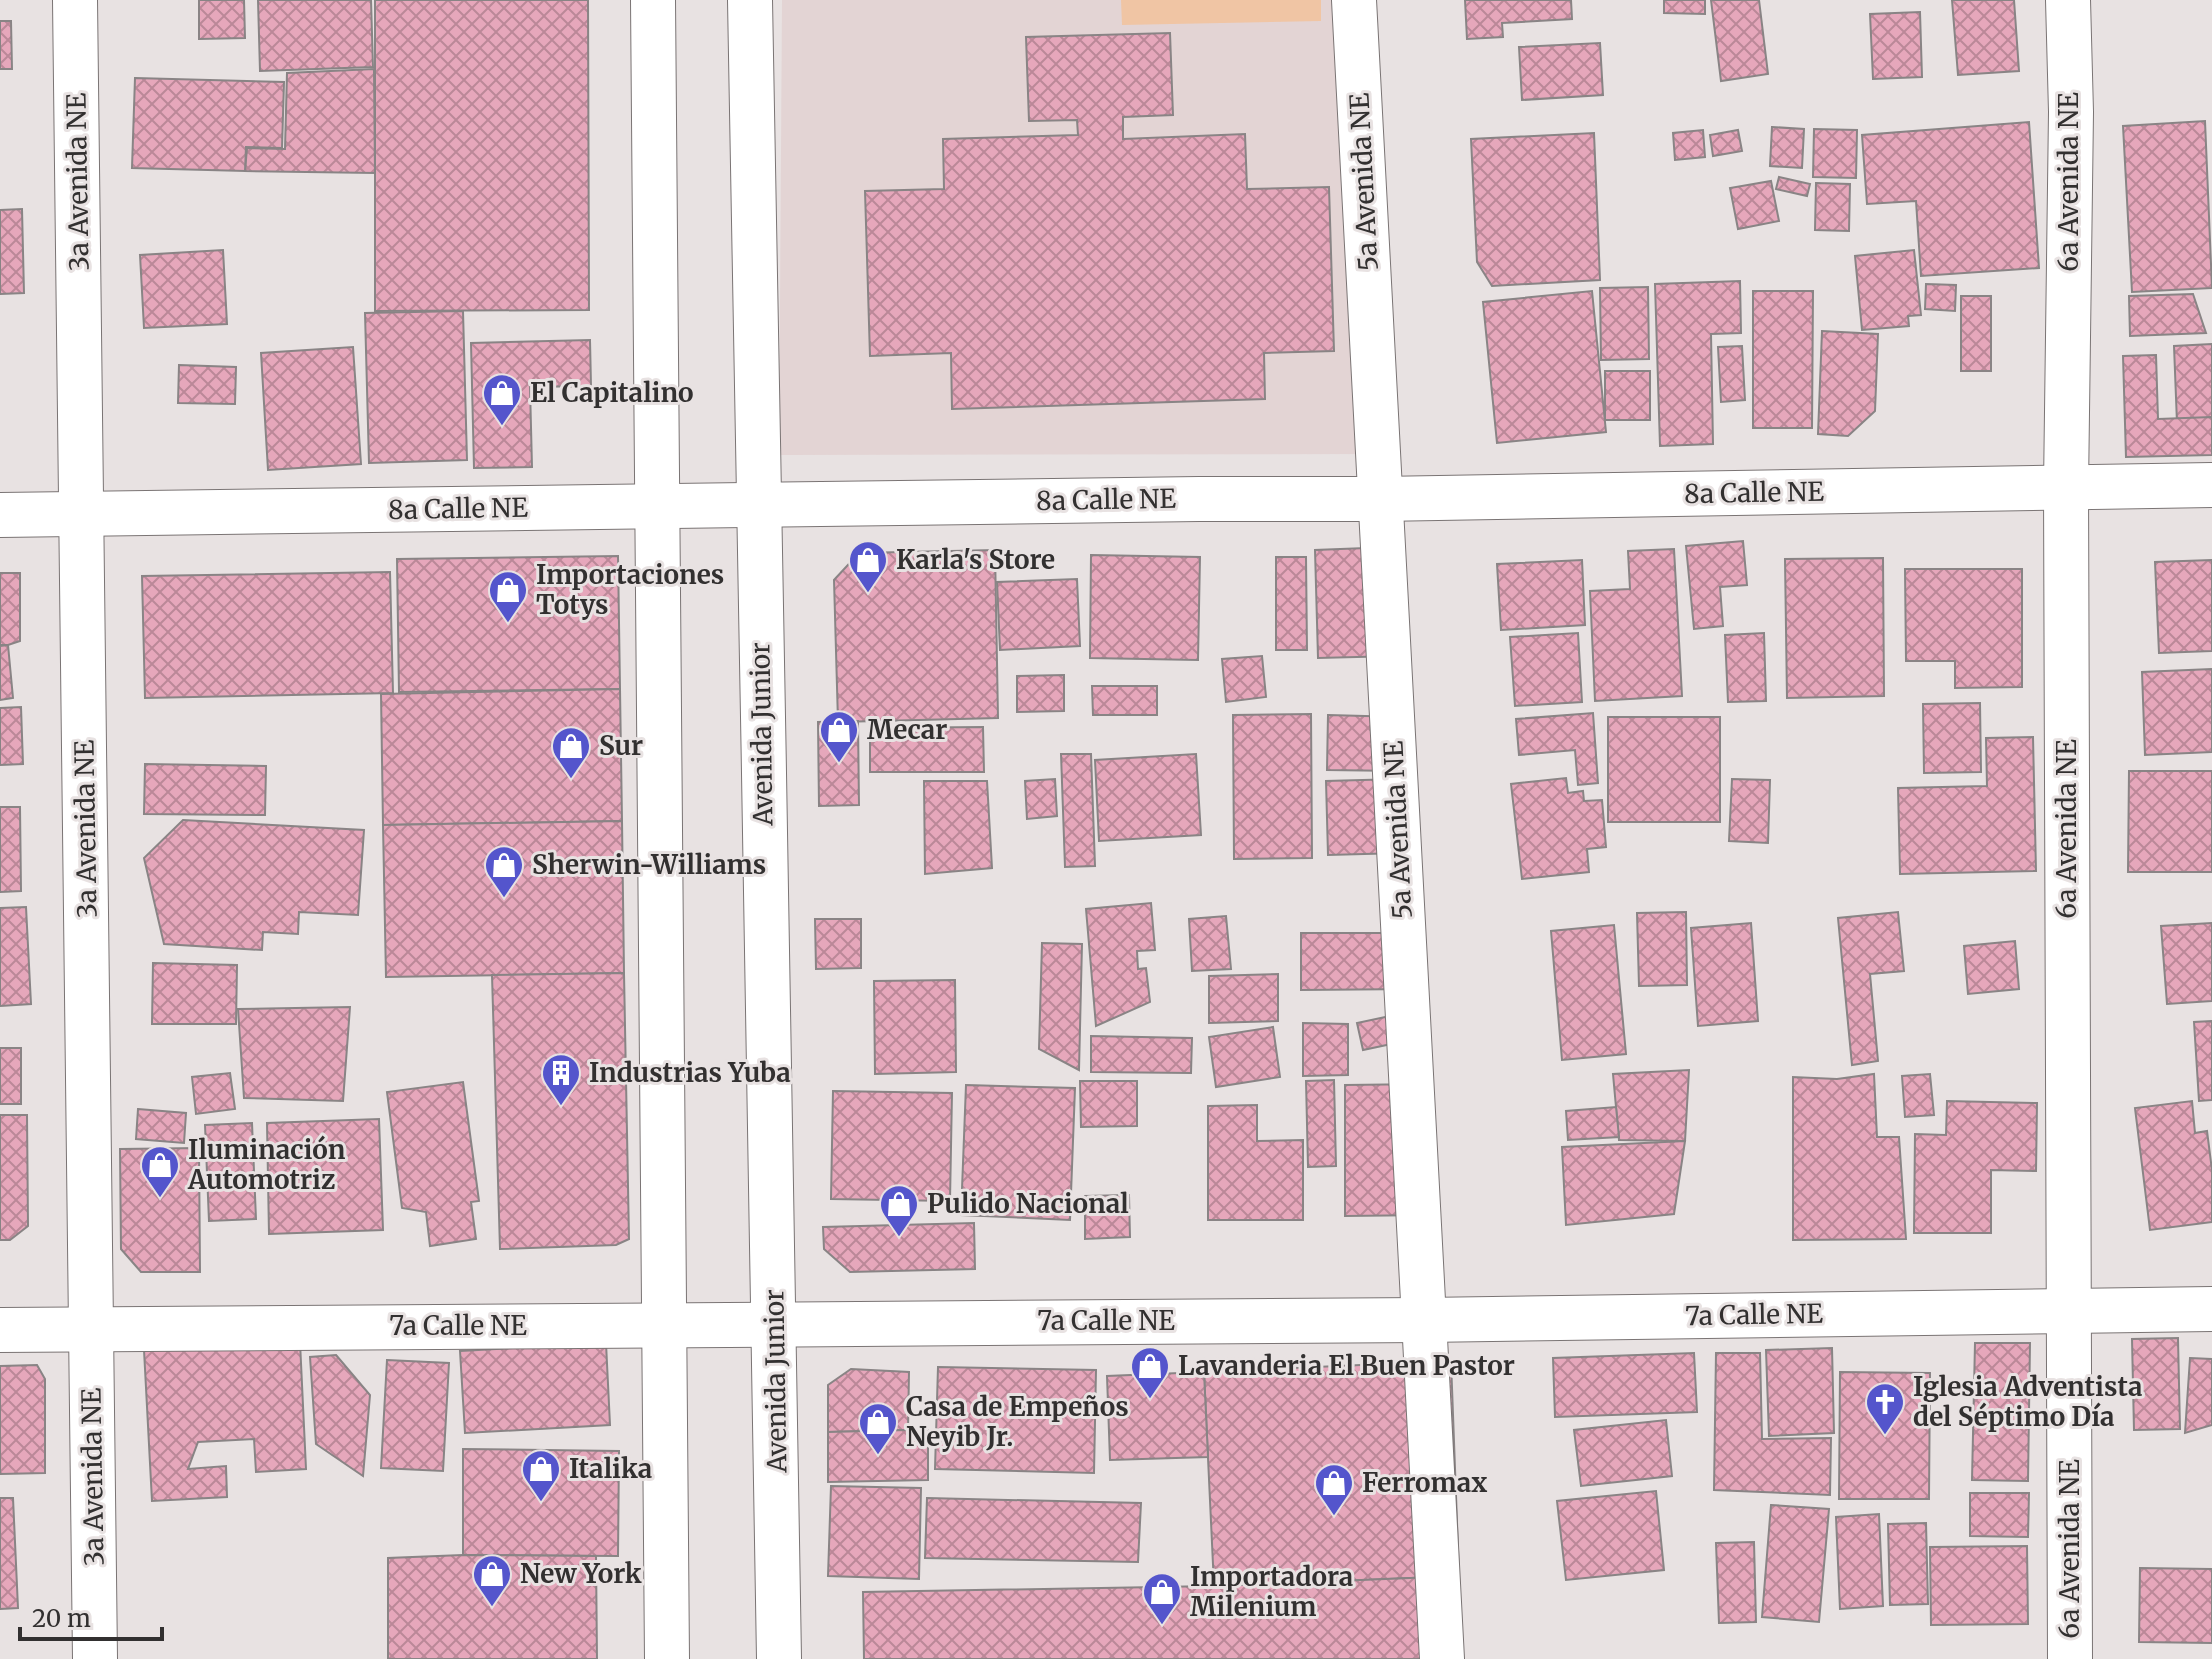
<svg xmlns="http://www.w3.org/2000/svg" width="2212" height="1659" font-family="Merriweather,serif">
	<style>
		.built { fill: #e3d4d4 }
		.green { fill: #f0c5a4 }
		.building { fill: url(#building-cross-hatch); stroke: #898485; stroke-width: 2 }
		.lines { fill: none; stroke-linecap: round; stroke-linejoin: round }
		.minor-casing { stroke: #7a7474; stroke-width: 46 }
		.tertiary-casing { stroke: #7a7474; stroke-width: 46 }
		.secondary-casing { stroke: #7a7474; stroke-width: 46 }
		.minor { stroke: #fff; stroke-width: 44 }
		.tertiary { stroke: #fff; stroke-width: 44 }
		.secondary { stroke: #fff; stroke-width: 44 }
		.labels { text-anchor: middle; stroke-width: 6; stroke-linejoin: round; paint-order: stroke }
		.street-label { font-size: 26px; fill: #323030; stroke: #e8e2e2 }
		.poi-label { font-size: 26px; font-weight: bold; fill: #323030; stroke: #e8e2e2; text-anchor: start }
	</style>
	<defs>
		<pattern id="building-cross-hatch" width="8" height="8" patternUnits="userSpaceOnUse" patternTransform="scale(2)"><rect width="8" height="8" fill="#e6a7bb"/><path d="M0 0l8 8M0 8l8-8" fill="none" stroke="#bb8898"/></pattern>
	</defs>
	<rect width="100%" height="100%" fill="#e8e2e2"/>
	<polygon class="built" points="782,0 1367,0 1376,454 779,455"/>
	<polygon class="green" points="1121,0 1321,0 1321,21 1122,25"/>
	<g class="building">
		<polygon points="199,0 244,0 245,38 199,39"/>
		<polygon points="258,0 371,0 373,67 260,71"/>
		<polygon points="375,0 588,0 589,310 375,311"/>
		<polygon points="1465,0 1571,0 1572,19 1502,23 1503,37 1467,39"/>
		<polygon points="1664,0 1705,0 1705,14 1664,13"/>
		<polygon points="1711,0 1759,0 1768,74 1721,81"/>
		<polygon points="1952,0 2014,0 2019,71 1958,75"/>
		<polygon points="1920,12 1922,77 1873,79 1870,14"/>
		<polygon points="0,21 11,21 12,69 0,69"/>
		<polygon points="1170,33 1173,115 1123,117 1123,139 1245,134 1247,189 1329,187 1334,351 1264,353 1265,399 952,409 951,353 870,356 865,191 944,189 943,139 1078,135 1077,120 1029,121 1026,37"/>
		<polygon points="1600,43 1603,95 1522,100 1519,47"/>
		<polygon points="374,69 375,173 245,171 247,148 285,149 287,73"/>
		<polygon points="135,78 284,82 282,148 246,147 245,171 132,168"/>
		<polygon points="2205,121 2212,288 2132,292 2123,126"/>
		<polygon points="2029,122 2039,268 1921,276 1916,201 1867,204 1862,135"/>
		<polygon points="1772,127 1804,129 1802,168 1770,166"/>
		<polygon points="1814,129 1857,130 1856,178 1813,177"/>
		<polygon points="1703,130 1705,157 1675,160 1673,133"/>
		<polygon points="1738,130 1742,151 1713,156 1710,135"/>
		<polygon points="1594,133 1600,280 1492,286 1477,262 1471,139"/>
		<polygon points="1779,177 1810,184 1807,196 1776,189"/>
		<polygon points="1771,181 1779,221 1738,229 1730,188"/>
		<polygon points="1816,183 1850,184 1849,231 1815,230"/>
		<polygon points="22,209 24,293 0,294 0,210"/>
		<polygon points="223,250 227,324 144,328 140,255"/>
		<polygon points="1914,250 1921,315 1908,316 1909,326 1862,330 1855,256"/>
		<polygon points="1740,281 1741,333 1711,334 1713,444 1660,446 1655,284"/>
		<polygon points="1926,284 1956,285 1955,311 1925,309"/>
		<polygon points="1648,287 1649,359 1601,360 1600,288"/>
		<polygon points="1592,291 1606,432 1497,443 1483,302"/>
		<polygon points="1753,291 1813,291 1812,428 1753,428"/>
		<polygon points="2193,294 2206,333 2130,336 2129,296"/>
		<rect x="1961" y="296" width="30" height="75"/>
		<polygon points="463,311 467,460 369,463 365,313"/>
		<polygon points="1822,331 1878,334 1875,411 1848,436 1818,434"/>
		<polygon points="590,340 591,386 530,387 532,467 474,468 471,343"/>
		<polygon points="2212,344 2212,418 2177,423 2174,346"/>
		<polygon points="1742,346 1745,400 1721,402 1718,347"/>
		<polygon points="353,347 361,464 268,470 261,353"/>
		<polygon points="2156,355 2158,419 2212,417 2212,455 2126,457 2123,356"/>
		<polygon points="179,365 236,367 235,404 178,403"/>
		<rect x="1605" y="371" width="45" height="49"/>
		<polygon points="1743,541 1747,585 1720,587 1723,626 1694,629 1686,546"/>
		<polygon points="1392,547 1396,656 1318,658 1315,550"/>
		<polygon points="1674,549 1682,696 1595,701 1590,591 1630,589 1628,551"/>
		<polygon points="995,550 998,718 838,722 834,580 859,553"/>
		<polygon points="1091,555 1200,557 1198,660 1090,658"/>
		<polygon points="618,556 620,689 399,692 397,559"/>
		<polygon points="1276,557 1306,557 1307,650 1276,650"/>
		<polygon points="1883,558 1884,696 1787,698 1785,559"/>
		<polygon points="1582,560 1585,625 1501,630 1497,564"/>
		<polygon points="2212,560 2212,651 2159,653 2155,562"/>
		<polygon points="1905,569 2022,569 2022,687 1955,688 1955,661 1906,661"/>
		<polygon points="390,572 393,693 145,698 142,576"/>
		<polygon points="0,573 20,573 20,641 8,645 0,645"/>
		<polygon points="1077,579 1080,646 1000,650 997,582"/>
		<polygon points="1578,633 1582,702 1515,706 1510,637"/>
		<polygon points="1764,633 1766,701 1728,702 1725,635"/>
		<polygon points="8,645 13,698 0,700 0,646"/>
		<polygon points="1262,656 1266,697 1226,702 1222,659"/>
		<polygon points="2212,669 2212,752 2145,755 2142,672"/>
		<polygon points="1064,675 1064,711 1017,712 1017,676"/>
		<polygon points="1092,686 1157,686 1157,715 1093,715"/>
		<polygon points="620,689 622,821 383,825 381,694"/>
		<polygon points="1980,703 1981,772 1924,773 1923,704"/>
		<polygon points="21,707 23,764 0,765 0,708"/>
		<polygon points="1593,713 1598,783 1578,785 1575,750 1519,755 1516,719"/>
		<polygon points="1311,714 1312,858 1234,859 1233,715"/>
		<polygon points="1328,715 1401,717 1399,771 1327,770"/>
		<rect x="1608" y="717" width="112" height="105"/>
		<polygon points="858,721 859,805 819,806 818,722"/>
		<polygon points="983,727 984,772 870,772 870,728"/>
		<polygon points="2033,737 2036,871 1900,874 1898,788 1987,786 1986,738"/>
		<polygon points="1061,754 1091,754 1095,866 1065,867"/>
		<polygon points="1196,754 1201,835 1099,841 1095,760"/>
		<polygon points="145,764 266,766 265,815 144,814"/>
		<polygon points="2129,771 2212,771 2212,872 2128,872"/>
		<polygon points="1566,778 1568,793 1583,791 1584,801 1602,800 1606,847 1587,849 1589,872 1522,879 1511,784"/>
		<polygon points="1055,779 1057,816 1027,819 1025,781"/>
		<polygon points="1399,779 1401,853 1328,855 1326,781"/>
		<polygon points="1732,779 1770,780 1768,843 1729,841"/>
		<polygon points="924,781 987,781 992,868 925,874"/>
		<polygon points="0,807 20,807 21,891 0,892"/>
		<polygon points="183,820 364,830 358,915 299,912 298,934 263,932 262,950 164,944 144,858"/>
		<polygon points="622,821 624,973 386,977 383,825"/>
		<polygon points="1151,903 1155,950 1137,951 1138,969 1146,968 1150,1002 1096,1026 1086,909"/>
		<polygon points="26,907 31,1004 0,1006 0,908"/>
		<polygon points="1686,912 1687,985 1639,986 1637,913"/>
		<polygon points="1898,912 1904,971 1870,974 1878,1061 1852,1065 1838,918"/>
		<polygon points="1226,916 1231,969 1192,971 1189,919"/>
		<polygon points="815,919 861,919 861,968 816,969"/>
		<polygon points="1751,923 1758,1021 1698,1026 1691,928"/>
		<polygon points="2212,923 2212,1001 2167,1004 2161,926"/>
		<polygon points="1614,925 1626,1054 1562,1060 1551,931"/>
		<polygon points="1301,933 1414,933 1414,989 1301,990"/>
		<polygon points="2015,941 2019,989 1968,994 1964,946"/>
		<polygon points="1042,943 1082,944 1079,1070 1039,1049"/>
		<polygon points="153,963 237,965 236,1024 152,1024"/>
		<polygon points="624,973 629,1239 616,1245 500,1249 492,975"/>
		<polygon points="1278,974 1278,1021 1209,1023 1209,976"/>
		<polygon points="955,980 956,1072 875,1074 874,981"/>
		<polygon points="350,1007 343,1101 244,1098 238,1009"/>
		<polygon points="1423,1009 1429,1036 1363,1050 1357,1023"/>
		<polygon points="2212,1021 2212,1100 2199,1101 2194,1022"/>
		<polygon points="1303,1023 1348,1024 1348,1075 1303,1076"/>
		<polygon points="1273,1027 1280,1077 1216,1087 1209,1037"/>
		<polygon points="1091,1036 1192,1038 1191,1073 1091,1072"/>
		<rect x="0" y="1048" width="21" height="56"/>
		<polygon points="1689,1070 1685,1141 1619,1140 1613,1074"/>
		<polygon points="230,1073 235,1109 196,1114 192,1077"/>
		<polygon points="1874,1074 1877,1137 1899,1137 1906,1239 1793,1240 1793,1077 1837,1079"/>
		<polygon points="1930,1074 1934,1115 1905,1117 1902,1076"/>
		<polygon points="1334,1080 1336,1166 1308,1167 1306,1081"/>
		<polygon points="1080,1081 1137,1081 1137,1126 1081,1127"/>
		<polygon points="463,1082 479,1201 471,1202 476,1239 430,1246 426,1212 402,1208 387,1092"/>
		<polygon points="1427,1084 1429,1215 1345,1216 1345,1085"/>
		<polygon points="966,1085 1075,1088 1070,1220 961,1215"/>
		<polygon points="833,1091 952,1093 950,1201 831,1199"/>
		<polygon points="1947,1101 2037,1103 2036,1171 1991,1170 1991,1233 1914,1233 1915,1134 1946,1135"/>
		<polygon points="2192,1101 2195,1133 2207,1131 2212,1170 2212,1222 2150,1230 2135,1108"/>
		<polygon points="1257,1105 1257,1141 1303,1140 1303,1220 1208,1220 1208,1106"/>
		<polygon points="1616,1107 1619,1137 1568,1140 1566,1111"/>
		<polygon points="138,1109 186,1113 184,1143 136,1139"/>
		<polygon points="0,1115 27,1115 28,1226 10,1240 0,1240"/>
		<polygon points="379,1119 383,1230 269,1234 267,1123"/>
		<polygon points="252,1123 256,1219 209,1221 205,1125"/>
		<polygon points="1685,1141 1674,1214 1566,1225 1562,1147"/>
		<polygon points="199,1148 200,1272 141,1272 121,1249 120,1149"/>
		<polygon points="1129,1195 1130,1237 1085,1239 1085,1196"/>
		<polygon points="974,1223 975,1269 850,1272 824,1249 823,1227"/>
		<polygon points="2178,1338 2180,1429 2134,1430 2132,1339"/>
		<polygon points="300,1342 306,1469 256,1472 254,1439 198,1442 188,1469 226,1466 227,1497 152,1501 144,1350"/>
		<polygon points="606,1343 610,1425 465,1433 460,1351"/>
		<polygon points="1975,1343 2030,1343 2028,1481 1972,1480"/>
		<polygon points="1832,1348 1834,1433 1769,1436 1766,1350"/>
		<polygon points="1694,1353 1697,1412 1555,1417 1553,1358"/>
		<polygon points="1716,1353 1760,1353 1762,1439 1831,1438 1830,1495 1714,1490"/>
		<polygon points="336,1355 370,1395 363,1476 316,1444 310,1357"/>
		<polygon points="2190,1358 2212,1359 2212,1425 2185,1433"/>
		<polygon points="387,1360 449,1363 443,1471 381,1468"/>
		<polygon points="1451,1361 1459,1576 1214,1586 1204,1372"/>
		<polygon points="37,1365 45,1379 45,1473 0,1474 0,1366"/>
		<polygon points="938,1367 1096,1370 1094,1473 935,1469"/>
		<polygon points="851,1369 909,1372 908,1430 828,1432 828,1385"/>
		<polygon points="1204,1372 1208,1457 1110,1460 1107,1376"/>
		<polygon points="1840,1372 1930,1373 1929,1499 1839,1499"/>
		<polygon points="1666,1420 1672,1476 1581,1486 1574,1430"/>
		<polygon points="908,1430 928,1430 928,1480 828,1482 828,1432"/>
		<polygon points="463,1449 619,1451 618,1556 463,1555"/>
		<polygon points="831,1486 921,1488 919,1579 828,1576"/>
		<polygon points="1656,1491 1664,1570 1566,1580 1557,1501"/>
		<polygon points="1970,1493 2029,1493 2028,1537 1970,1536"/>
		<polygon points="0,1498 13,1498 18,1608 0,1609"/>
		<polygon points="927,1498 1141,1503 1138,1562 925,1558"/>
		<polygon points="1771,1505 1829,1509 1819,1622 1762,1617"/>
		<polygon points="1879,1514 1883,1606 1840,1609 1836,1517"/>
		<polygon points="1926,1523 1928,1604 1890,1605 1888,1524"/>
		<polygon points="1754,1542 1756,1622 1719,1623 1716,1543"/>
		<polygon points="2027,1546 2028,1624 1931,1625 1930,1547"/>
		<polygon points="463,1555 596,1556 597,1659 388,1659 388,1558"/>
		<polygon points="2140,1568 2212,1569 2212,1643 2139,1642"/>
		<polygon points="1459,1576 1461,1659 864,1659 863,1592 1214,1586"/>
	</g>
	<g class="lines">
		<g class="minor-casing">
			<g id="minor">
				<polyline points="75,0 95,1659"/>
				<polyline points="1354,0 1442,1659"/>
				<polyline points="2068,0 2071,112 2066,487 2070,1659"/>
			</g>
		</g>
		<g class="tertiary-casing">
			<g id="tertiary">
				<polyline points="0,515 1199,499 1380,499 2212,485"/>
				<polyline points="0,1330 1424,1320 2212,1309"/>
			</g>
		</g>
		<g class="secondary-casing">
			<g id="secondary">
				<polyline points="653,0 667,1659"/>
				<path d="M750,0C757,553 774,1106 779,1659"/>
			</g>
		</g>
		<use href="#minor" class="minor"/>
		<use href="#tertiary" class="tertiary"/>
		<use href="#secondary" class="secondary"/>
	</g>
	<defs>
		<g id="shop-pin" transform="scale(2)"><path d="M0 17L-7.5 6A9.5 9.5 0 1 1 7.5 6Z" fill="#5455cc" stroke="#e8e2e2"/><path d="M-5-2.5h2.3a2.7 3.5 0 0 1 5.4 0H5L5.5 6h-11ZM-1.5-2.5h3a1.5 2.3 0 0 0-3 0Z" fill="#fff"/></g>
		<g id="building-pin" transform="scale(2)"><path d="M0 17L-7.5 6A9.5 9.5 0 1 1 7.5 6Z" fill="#5455cc" stroke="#e8e2e2"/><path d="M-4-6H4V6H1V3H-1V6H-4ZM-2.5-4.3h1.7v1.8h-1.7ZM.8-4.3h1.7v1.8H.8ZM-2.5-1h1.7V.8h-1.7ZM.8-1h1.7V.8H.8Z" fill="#fff"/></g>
		<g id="church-pin" transform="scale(2)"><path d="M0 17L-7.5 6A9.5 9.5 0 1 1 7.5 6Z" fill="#5455cc" stroke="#e8e2e2"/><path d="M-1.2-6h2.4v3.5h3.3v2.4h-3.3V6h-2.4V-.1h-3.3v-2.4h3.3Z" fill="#fff"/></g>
	</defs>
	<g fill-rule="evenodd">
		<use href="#shop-pin" x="502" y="393"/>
		<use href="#shop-pin" x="868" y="560"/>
		<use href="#shop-pin" x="508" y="590"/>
		<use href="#shop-pin" x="839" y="730"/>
		<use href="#shop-pin" x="571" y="746"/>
		<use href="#shop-pin" x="504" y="865"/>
		<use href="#building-pin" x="561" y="1073"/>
		<use href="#shop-pin" x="160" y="1165"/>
		<use href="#shop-pin" x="899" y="1204"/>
		<use href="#shop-pin" x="1150" y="1366"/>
		<use href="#church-pin" x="1885" y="1402"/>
		<use href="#shop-pin" x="878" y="1422"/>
		<use href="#shop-pin" x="541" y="1469"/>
		<use href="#shop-pin" x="1334" y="1483"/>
		<use href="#shop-pin" x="492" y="1574"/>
		<use href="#shop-pin" x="1162" y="1592"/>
	</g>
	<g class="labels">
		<g class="street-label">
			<text transform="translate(78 182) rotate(-91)" y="9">3a Avenida NE</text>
			<text transform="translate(1364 182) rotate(-93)" y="9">5a Avenida NE</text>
			<text transform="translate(2069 182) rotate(-90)" y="9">6a Avenida NE</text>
			<text transform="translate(1754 493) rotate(-1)" y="9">8a Calle NE</text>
			<text transform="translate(1106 500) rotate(-1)" y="9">8a Calle NE</text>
			<text transform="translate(458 509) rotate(-1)" y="9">8a Calle NE</text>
			<text transform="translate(762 734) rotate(-91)" y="9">Avenida Junior</text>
			<text transform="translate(86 829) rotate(-91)" y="9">3a Avenida NE</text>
			<text transform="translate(2067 829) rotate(-90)" y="9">6a Avenida NE</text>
			<text transform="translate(1398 830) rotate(-93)" y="9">5a Avenida NE</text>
			<text transform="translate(1754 1315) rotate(-1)" y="9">7a Calle NE</text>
			<text x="1106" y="1330">7a Calle NE</text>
			<text x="458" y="1335">7a Calle NE</text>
			<text transform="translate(776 1381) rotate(-91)" y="9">Avenida Junior</text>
			<text transform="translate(93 1477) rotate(-91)" y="9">3a Avenida NE</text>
			<text transform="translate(2070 1549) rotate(-90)" y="9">6a Avenida NE</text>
		</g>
		<g class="poi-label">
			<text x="530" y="402">El Capitalino</text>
			<text x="896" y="569">Karla's Store</text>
			<text x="536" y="584">Importaciones<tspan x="536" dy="30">Totys</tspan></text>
			<text x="867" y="739">Mecar</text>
			<text x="599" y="755">Sur</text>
			<text x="532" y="874">Sherwin-Williams</text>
			<text x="589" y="1082">Industrias Yuba</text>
			<text x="188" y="1159">Iluminación<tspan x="188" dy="30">Automotriz</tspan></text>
			<text x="927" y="1213">Pulido Nacional</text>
			<text x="1178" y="1375">Lavanderia El Buen Pastor</text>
			<text x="1913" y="1396">Iglesia Adventista<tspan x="1913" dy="30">del Séptimo Día</tspan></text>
			<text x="906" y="1416">Casa de Empeños<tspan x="906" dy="30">Neyib Jr.</tspan></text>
			<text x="569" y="1478">Italika</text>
			<text x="1362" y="1492">Ferromax</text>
			<text x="520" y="1583">New York</text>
			<text x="1190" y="1586">Importadora<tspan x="1190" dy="30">Milenium</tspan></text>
		</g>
	</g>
	<path d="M20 1627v12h142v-12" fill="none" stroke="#323030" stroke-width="4"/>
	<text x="32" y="1627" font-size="24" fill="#323030" stroke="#e8e2e2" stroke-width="6" paint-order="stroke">20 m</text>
</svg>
